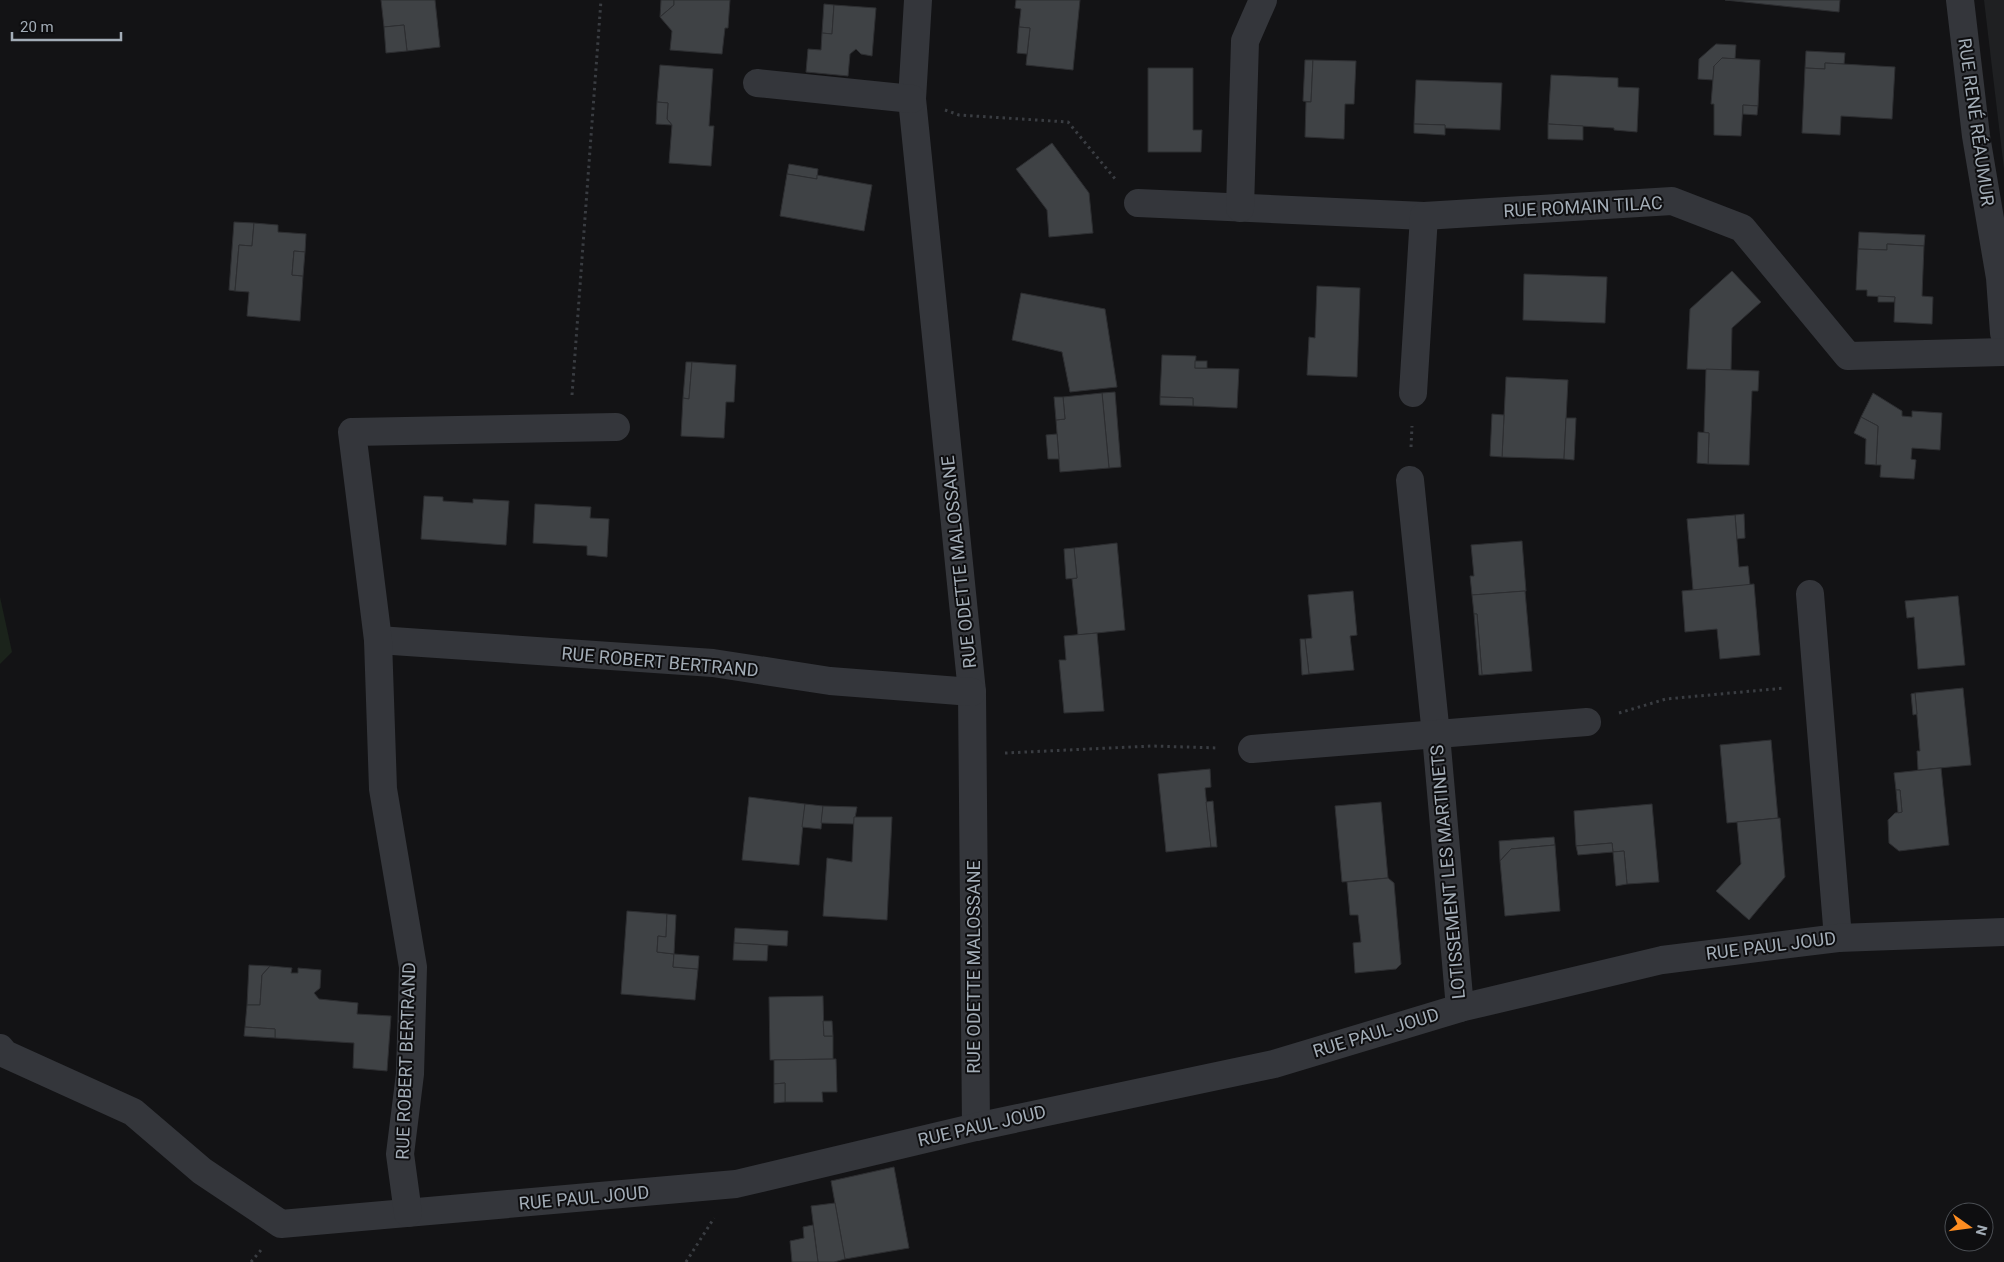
<svg xmlns="http://www.w3.org/2000/svg" width="2004" height="1262" font-family="Roboto,sans-serif">
	<style>
		.built { fill: #1f2022 }
		.green { fill: #1b231b }
		.building { fill: #3f4245; stroke: #2d2e31 }
		.lines { fill: none; stroke-linecap: round; stroke-linejoin: round }
		.path { stroke: #3a3d42; stroke-width: 3; stroke-dasharray: 2.5 4; stroke-linecap: butt }
		.minor { stroke: #34363b; stroke-width: 28 }
		.labels { text-anchor: middle; stroke-width: 4; stroke-linejoin: round; paint-order: stroke }
		.street-label { font-size: 18px; fill: #a3adb7; stroke: #0e0e10 }
	</style>
	<rect width="100%" height="100%" fill="#131315"/>
	<polygon class="built" points="1984,0 2004,0 2004,169"/>
	<polygon class="green" points="0,597 12,652 0,664"/>
	<g class="building">
		<polygon points="381,0 435,0 440,47 407,51 404,25 384,27"/>
		<polygon points="661,0 674,0 674,5 660,17"/>
		<polygon points="674,0 730,0 728,28 725,28 722,54 670,50 672,31 660,17 674,5"/>
		<polygon points="1016,0 1080,0 1073,70 1026,65 1030,28 1019,27 1021,9 1015,8"/>
		<polygon points="1725,0 1840,0 1839,12"/>
		<polygon points="824,4 834,5 832,34 822,33"/>
		<polygon points="834,5 876,8 872,56 861,54 856,49 850,54 848,76 806,72 808,49 821,50 822,33 832,34"/>
		<polygon points="404,25 407,51 386,53 384,27"/>
		<polygon points="1019,27 1030,28 1027,54 1017,53"/>
		<polygon points="1716,44 1736,45 1735,59 1722,58 1714,66 1713,80 1698,79 1699,59"/>
		<polygon points="1806,51 1845,53 1844,64 1825,63 1825,69 1805,68"/>
		<polygon points="1722,58 1760,60 1758,106 1743,105 1741,136 1714,135 1714,104 1711,104 1714,66"/>
		<polygon points="1305,60 1313,60 1311,102 1303,101"/>
		<polygon points="1313,60 1356,61 1354,104 1345,104 1344,139 1305,137 1306,102 1311,102"/>
		<polygon points="1825,63 1895,67 1892,119 1841,116 1840,135 1802,133 1805,68 1825,69"/>
		<polygon points="660,65 713,69 709,126 714,126 711,166 669,163 672,125 667,119 668,103 657,102"/>
		<polygon points="1148,68 1193,68 1193,130 1202,130 1201,152 1148,152"/>
		<polygon points="1551,75 1618,78 1618,87 1639,88 1637,132 1614,130 1614,128 1548,124"/>
		<polygon points="1416,80 1502,83 1500,130 1445,128 1445,125 1414,124"/>
		<polygon points="657,102 668,103 667,119 672,125 656,124"/>
		<polygon points="1743,105 1758,106 1757,115 1743,114"/>
		<polygon points="1414,124 1445,125 1445,135 1414,133"/>
		<polygon points="1548,124 1583,126 1583,140 1548,139"/>
		<polygon points="1052,143 1089,193 1093,233 1049,237 1047,210 1016,169"/>
		<polygon points="789,164 818,169 817,179 787,174"/>
		<polygon points="787,174 817,179 817,175 872,185 864,231 780,216"/>
		<polygon points="234,222 254,223 252,246 239,245 235,291 229,290"/>
		<polygon points="254,223 278,225 278,232 306,234 305,252 294,251 292,275 303,276 300,321 247,316 249,292 235,291 239,245 252,246"/>
		<polygon points="1859,232 1925,235 1924,246 1887,244 1887,250 1858,249"/>
		<polygon points="1887,244 1924,246 1922,296 1933,297 1932,324 1894,322 1895,297 1867,296 1867,290 1856,290 1858,249 1887,250"/>
		<polygon points="294,251 305,252 303,276 292,275"/>
		<polygon points="1732,271 1761,302 1732,328 1731,370 1687,369 1690,309"/>
		<polygon points="1524,274 1607,277 1605,323 1523,320"/>
		<polygon points="1317,286 1360,288 1357,377 1307,375 1309,337 1315,338"/>
		<polygon points="1021,293 1105,309 1117,387 1070,392 1062,352 1012,340"/>
		<polygon points="1878,296 1895,297 1894,302 1878,302"/>
		<polygon points="1162,355 1196,356 1195,368 1239,369 1237,408 1193,406 1193,398 1160,397"/>
		<rect x="1195" y="361" width="12" height="7"/>
		<polygon points="686,362 692,362 689,399 683,398"/>
		<polygon points="692,362 736,365 734,402 726,402 724,438 681,436 683,398 689,399"/>
		<polygon points="1706,369 1759,371 1758,391 1752,391 1749,465 1708,464 1709,433 1704,432"/>
		<polygon points="1506,377 1568,380 1564,459 1502,457"/>
		<polygon points="1115,392 1121,467 1109,468 1102,393"/>
		<polygon points="1102,393 1109,468 1060,472 1056,420 1065,419 1063,397"/>
		<polygon points="1873,393 1902,411 1902,416 1912,417 1912,411 1942,413 1940,450 1912,448 1911,459 1916,460 1914,479 1880,477 1881,465 1876,465 1878,426 1861,417"/>
		<polygon points="1054,397 1063,397 1065,419 1056,420"/>
		<polygon points="1160,397 1193,398 1193,406 1160,405"/>
		<polygon points="1492,414 1504,415 1502,457 1490,456"/>
		<polygon points="1861,417 1878,426 1876,465 1865,464 1866,439 1854,433"/>
		<polygon points="1566,418 1576,418 1574,460 1564,459"/>
		<polygon points="1698,432 1709,433 1708,464 1697,463"/>
		<polygon points="1057,434 1059,459 1048,459 1046,435"/>
		<polygon points="424,496 443,497 443,501 473,503 473,499 509,501 506,545 421,539"/>
		<polygon points="535,504 591,507 590,518 609,519 607,557 587,555 587,546 533,543"/>
		<polygon points="1744,514 1745,538 1737,539 1735,515"/>
		<polygon points="1735,515 1739,567 1748,566 1750,585 1693,590 1687,519"/>
		<polygon points="1522,541 1526,591 1472,595 1470,576 1474,576 1471,545"/>
		<polygon points="1117,543 1125,630 1078,635 1072,579 1077,578 1074,548"/>
		<polygon points="1074,548 1077,578 1066,579 1064,549"/>
		<polygon points="1754,584 1760,655 1720,659 1717,629 1685,632 1682,591"/>
		<polygon points="1353,591 1357,635 1350,636 1354,670 1309,674 1305,639 1312,638 1308,595"/>
		<polygon points="1525,591 1532,671 1482,675 1477,614 1474,614 1472,595"/>
		<polygon points="1958,596 1965,665 1918,669 1914,617 1907,618 1905,601"/>
		<polygon points="1474,614 1477,614 1482,675 1479,675"/>
		<polygon points="1097,633 1104,711 1064,713 1059,660 1066,660 1064,636"/>
		<polygon points="1300,639 1305,639 1309,674 1302,675"/>
		<polygon points="1963,688 1971,765 1918,770 1917,751 1920,751 1915,693"/>
		<polygon points="1915,693 1917,714 1913,715 1911,694"/>
		<polygon points="1771,740 1778,818 1727,823 1720,745"/>
		<polygon points="1941,768 1949,845 1899,851 1889,843 1888,820 1895,813 1902,812 1900,790 1896,790 1894,773"/>
		<polygon points="1210,769 1211,787 1205,788 1211,847 1166,852 1158,774"/>
		<polygon points="1896,790 1900,790 1902,812 1898,813"/>
		<polygon points="749,797 805,804 799,865 742,860"/>
		<polygon points="1213,801 1217,847 1211,847 1206,802"/>
		<polygon points="1381,802 1388,878 1342,882 1335,806"/>
		<polygon points="805,804 823,806 821,829 802,827"/>
		<polygon points="1652,804 1659,882 1627,884 1624,851 1613,852 1612,843 1576,846 1574,811"/>
		<polygon points="823,806 857,807 854,824 821,823"/>
		<polygon points="854,817 892,817 887,920 823,916 827,858 852,862"/>
		<polygon points="1780,818 1785,877 1749,920 1716,891 1741,864 1737,822"/>
		<polygon points="1554,837 1555,845 1511,849 1500,861 1499,841"/>
		<polygon points="1612,843 1613,852 1578,855 1576,846"/>
		<polygon points="1555,845 1560,911 1505,916 1500,861 1511,849"/>
		<polygon points="1624,851 1627,884 1616,886 1613,852"/>
		<polygon points="1388,878 1394,883 1401,964 1396,969 1355,973 1353,943 1361,942 1358,915 1350,915 1347,882"/>
		<polygon points="627,911 667,914 666,937 658,936 657,952 674,954 673,967 698,969 695,1000 621,994"/>
		<polygon points="667,914 676,915 674,954 657,952 658,936 666,937"/>
		<polygon points="735,928 788,931 787,946 734,943"/>
		<polygon points="734,943 768,945 767,961 733,960"/>
		<polygon points="674,954 699,956 698,969 673,967"/>
		<polygon points="249,965 270,966 262,975 260,1005 247,1005"/>
		<polygon points="270,966 292,968 291,973 298,973 298,968 321,970 320,988 314,993 319,999 358,1003 357,1014 391,1016 387,1071 353,1068 354,1043 275,1038 275,1029 245,1027 247,1005 260,1005 262,975"/>
		<polygon points="823,996 824,1036 833,1036 833,1059 770,1060 769,997"/>
		<polygon points="823,1021 832,1021 833,1036 824,1036"/>
		<polygon points="245,1027 275,1029 275,1038 244,1036"/>
		<polygon points="836,1059 837,1092 822,1092 823,1102 785,1102 785,1083 774,1084 774,1060"/>
		<polygon points="785,1083 785,1102 774,1103 774,1084"/>
		<polygon points="894,1167 909,1248 845,1259 831,1181"/>
		<polygon points="835,1203 845,1259 834,1262 818,1262 811,1206"/>
		<polygon points="813,1225 818,1262 792,1262 790,1241 804,1238 803,1227"/>
	</g>
	<g class="lines">
		<g class="path">
			<polyline points="945,110 959,115 1068,122 1116,180"/>
			<polyline points="572,395 601,0"/>
			<polyline points="1411,447 1412,426"/>
			<polyline points="1619,713 1666,699 1785,688"/>
			<polyline points="1005,753 1152,746 1219,748"/>
			<polyline points="251,1262 261,1250"/>
			<polyline points="686,1262 714,1218"/>
		</g>
		<g class="minor">
			<polyline points="918,0 912,99 972,692 976,1127"/>
			<polyline points="1960,0 1976,136 2000,278 2004,333"/>
			<polyline points="757,83 912,99"/>
			<polyline points="1138,203 1424,216"/>
			<polyline points="1240,208 1245,41 1263,0"/>
			<polyline points="1413,393 1424,216 1672,201 1742,228 1848,356 2004,352"/>
			<polyline points="1410,480 1436,735 1460,1008"/>
			<polyline points="1810,594 1838,938"/>
			<polyline points="378,640 713,663 830,681 972,692"/>
			<polyline points="1252,749 1587,722"/>
			<polyline points="0,1048 5,1054 133,1112 202,1171 281,1224 736,1184 976,1127 1274,1064 1460,1008 1662,960 1838,938 2004,932"/>
			<polyline points="408,1213 400,1154 410,1074 413,967 383,789 378,640 352,432 616,427"/>
		</g>
	</g>
	<g class="labels">
		<g class="street-label">
			<text transform="translate(1976 122) rotate(82)" y="6">RUE RENÉ RÉAUMUR</text>
			<text transform="translate(1583 207) rotate(-3)" y="6">RUE ROMAIN TILAC</text>
			<text transform="translate(959 562) rotate(-96)" y="6">RUE ODETTE MALOSSANE</text>
			<text transform="translate(660 662) rotate(5)" y="6">RUE ROBERT BERTRAND</text>
			<text transform="translate(1448 872) rotate(-95)" y="6">LOTISSEMENT LES MARTINETS</text>
			<text transform="translate(1771 946) rotate(-7)" y="6">RUE PAUL JOUD</text>
			<text transform="translate(974 967) rotate(-90)" y="6">RUE ODETTE MALOSSANE</text>
			<text transform="translate(1376 1033) rotate(-17)" y="6">RUE PAUL JOUD</text>
			<text transform="translate(406 1061) rotate(-88)" y="6">RUE ROBERT BERTRAND</text>
			<text transform="translate(982 1126) rotate(-13)" y="6">RUE PAUL JOUD</text>
			<text transform="translate(584 1198) rotate(-5)" y="6">RUE PAUL JOUD</text>
		</g>
	</g>
	<g transform="translate(1969 1227) rotate(104)"><circle r="24" fill="#0e0e10" stroke="#4a4e53"/>
	<path d="M0-4L9 19L0 12L-9 19Z" fill="#ff8d21"/>
	<text y="-8" font-size="14" font-weight="bold" text-anchor="middle" fill="#a3adb7">N</text>
	</g>
	<path d="M12 32v8h109v-8" fill="none" stroke="#a3adb7" stroke-width="2.5"/>
	<text x="20" y="32" font-size="15" fill="#a3adb7" stroke="#0e0e10" stroke-width="4" paint-order="stroke">20 m</text>
</svg>
